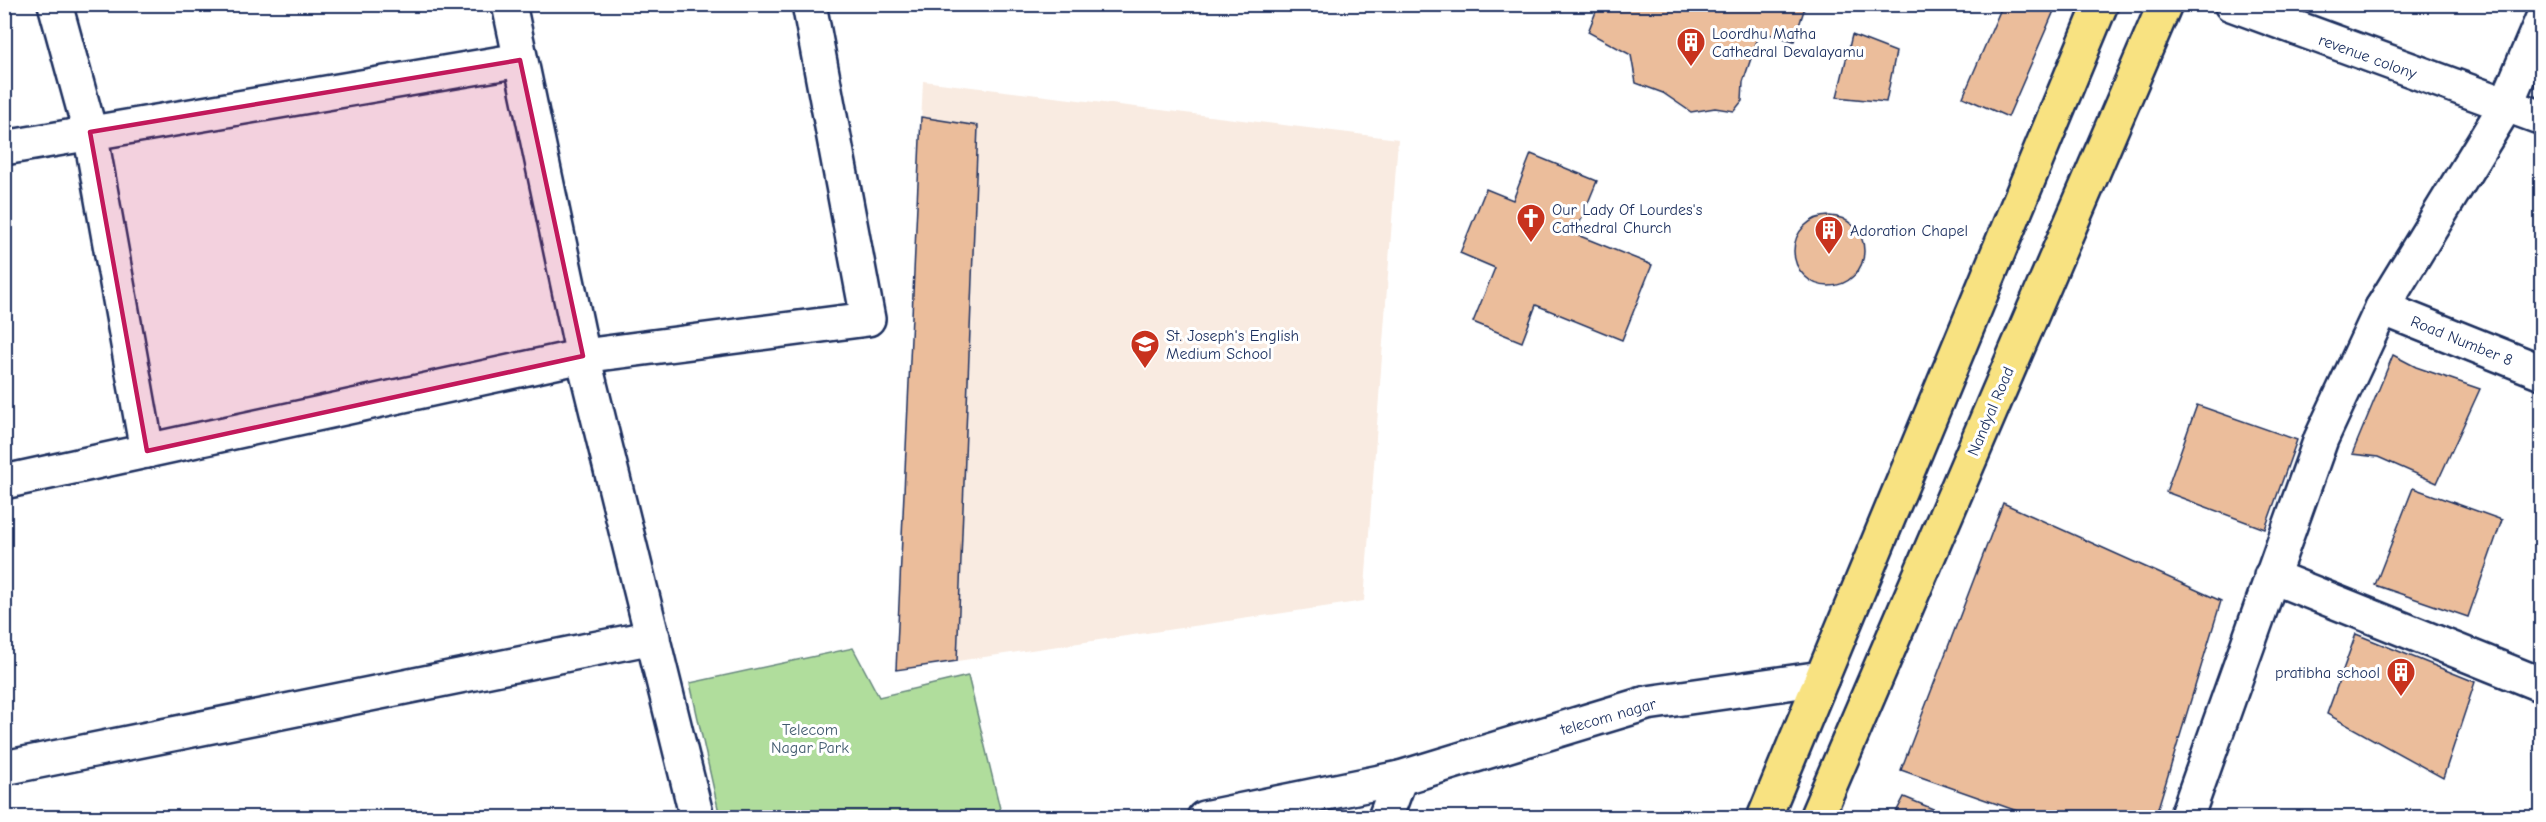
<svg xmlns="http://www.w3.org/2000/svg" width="2546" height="822" font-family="'Comic Neue',sans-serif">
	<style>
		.built { fill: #f9ebe1 }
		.green { fill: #b0dd9c; stroke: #66867d; stroke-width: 1.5 }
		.building { fill: #ebbd9b; stroke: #1b2f5e; stroke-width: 1.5 }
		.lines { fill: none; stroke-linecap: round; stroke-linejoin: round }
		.street-casing { stroke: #1b2f5e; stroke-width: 38 }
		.primary-casing { stroke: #1b2f5e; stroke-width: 38 }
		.street { stroke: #fff; stroke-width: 33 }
		.primary { stroke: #f8e281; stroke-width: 33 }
		.marked { fill: #c2185b; fill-opacity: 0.2; stroke: #c2185b; stroke-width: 4.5; stroke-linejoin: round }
		.labels { text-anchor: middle; stroke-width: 6; stroke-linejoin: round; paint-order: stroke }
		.poi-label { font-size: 16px; fill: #1b2f5e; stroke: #fff; text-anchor: start }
		.street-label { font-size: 16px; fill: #1b2f5e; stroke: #fff }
		.park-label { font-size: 16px; fill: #405a6e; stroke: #fff }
	</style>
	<rect width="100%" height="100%" fill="#fff"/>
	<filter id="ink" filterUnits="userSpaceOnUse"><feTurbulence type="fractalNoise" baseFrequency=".0167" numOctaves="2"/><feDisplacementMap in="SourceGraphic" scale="12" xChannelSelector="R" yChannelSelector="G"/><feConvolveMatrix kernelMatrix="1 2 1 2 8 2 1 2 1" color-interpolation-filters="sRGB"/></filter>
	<g filter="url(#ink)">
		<polygon class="built" points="923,81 1398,139 1364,601 896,670"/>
		<polygon class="green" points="853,648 879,697 968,676 1002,817 720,817 690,683"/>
		<g class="building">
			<polygon points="1599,4 1806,4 1794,41 1760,32 1743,82 1742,101 1734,111 1715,108 1691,112 1663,93 1636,83 1631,55 1588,32"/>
			<polygon points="2003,4 2057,4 2008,117 1963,97"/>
			<polygon points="1852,35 1896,52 1886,102 1837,97"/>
			<polygon points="921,117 978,126 957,661 896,670"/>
			<polygon points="1531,154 1597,181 1575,234 1652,265 1622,340 1536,305 1522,342 1473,322 1495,268 1460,253 1486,189 1513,200"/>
			<circle cx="1829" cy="251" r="35"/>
			<polygon points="2393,355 2416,367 2480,389 2437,483 2378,457 2352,454"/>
			<polygon points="2197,405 2297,440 2265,529 2166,492"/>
			<polygon points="2413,488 2502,520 2468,617 2375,585"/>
			<polygon points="2003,503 2221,601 2155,818 2037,818 1901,770"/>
			<polygon points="2356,634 2475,682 2443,778 2327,714"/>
			<polygon points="1904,797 1955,818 1893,818"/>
		</g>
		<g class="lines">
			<g class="street-casing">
				<g id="street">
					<polyline points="55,4 90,132 147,451"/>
					<polyline points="509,4 583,356 697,818"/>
					<polyline points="2231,4 2542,118"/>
					<polyline points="4,148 520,60"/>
					<polyline points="2382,308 2542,372"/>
					<polyline points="4,482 583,356 868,319 809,4"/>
					<polyline points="2271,576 2542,685"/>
					<polyline points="4,768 653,637"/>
					<polyline points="1204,818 1400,778 1647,703 1822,678"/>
					<polyline points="1385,818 1400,778"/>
					<polyline points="2186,818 2321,439 2382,308 2505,107 2542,20"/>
				</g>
			</g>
			<g class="primary-casing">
				<g id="primary">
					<polyline points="1764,818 2101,4"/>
					<polyline points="1816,818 2165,4"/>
				</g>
			</g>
			<use href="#street" class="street"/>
			<use href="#primary" class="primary"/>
		</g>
	</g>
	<path class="marked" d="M520,60L583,356L147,451L90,132Z"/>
	<defs>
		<g id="building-pin" transform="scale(1.5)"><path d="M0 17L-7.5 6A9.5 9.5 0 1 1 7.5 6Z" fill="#c8321e" stroke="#fff"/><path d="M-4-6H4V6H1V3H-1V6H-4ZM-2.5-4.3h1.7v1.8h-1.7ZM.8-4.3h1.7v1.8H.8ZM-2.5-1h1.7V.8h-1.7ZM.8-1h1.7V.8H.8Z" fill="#fff"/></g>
		<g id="church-pin" transform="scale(1.5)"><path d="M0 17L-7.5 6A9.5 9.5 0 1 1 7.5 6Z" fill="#c8321e" stroke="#fff"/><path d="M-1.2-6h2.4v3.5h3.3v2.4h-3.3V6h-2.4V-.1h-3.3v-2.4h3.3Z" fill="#fff"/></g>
		<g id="school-pin" transform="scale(1.5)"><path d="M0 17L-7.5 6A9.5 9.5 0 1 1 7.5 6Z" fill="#c8321e" stroke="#fff"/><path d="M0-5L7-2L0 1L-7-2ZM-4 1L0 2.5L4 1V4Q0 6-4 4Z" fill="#fff"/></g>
	</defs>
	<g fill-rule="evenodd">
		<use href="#building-pin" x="1691" y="42"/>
		<use href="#church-pin" x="1531" y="218"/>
		<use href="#building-pin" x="1829" y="230"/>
		<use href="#school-pin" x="1145" y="344"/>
		<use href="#building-pin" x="2401" y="672"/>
	</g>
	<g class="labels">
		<g class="poi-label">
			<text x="1712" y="39">Loordhu Matha<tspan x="1712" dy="18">Cathedral Devalayamu</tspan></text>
			<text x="1552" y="215">Our Lady Of Lourdes's<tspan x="1552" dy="18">Cathedral Church</tspan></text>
			<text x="1850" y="236">Adoration Chapel</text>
			<text x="1166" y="341">St. Joseph's English<tspan x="1166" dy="18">Medium School</tspan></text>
			<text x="2380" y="678" text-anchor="end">pratibha school</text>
		</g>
		<g class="street-label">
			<text transform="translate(2368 56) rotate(20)" y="6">revenue colony</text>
			<text transform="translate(2462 340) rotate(22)" y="6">Road Number 8</text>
			<text transform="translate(1990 411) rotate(-67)" y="6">Nandyal Road</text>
			<text transform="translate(1608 716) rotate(-16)" y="6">telecom nagar</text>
		</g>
		<g class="park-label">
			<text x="810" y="735">Telecom<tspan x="810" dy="18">Nagar Park</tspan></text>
		</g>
	</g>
	<rect width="2546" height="822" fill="none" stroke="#fff" stroke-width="24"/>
	<rect x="12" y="12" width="2522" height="798" fill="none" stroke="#1b2f5e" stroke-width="2" filter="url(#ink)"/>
</svg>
